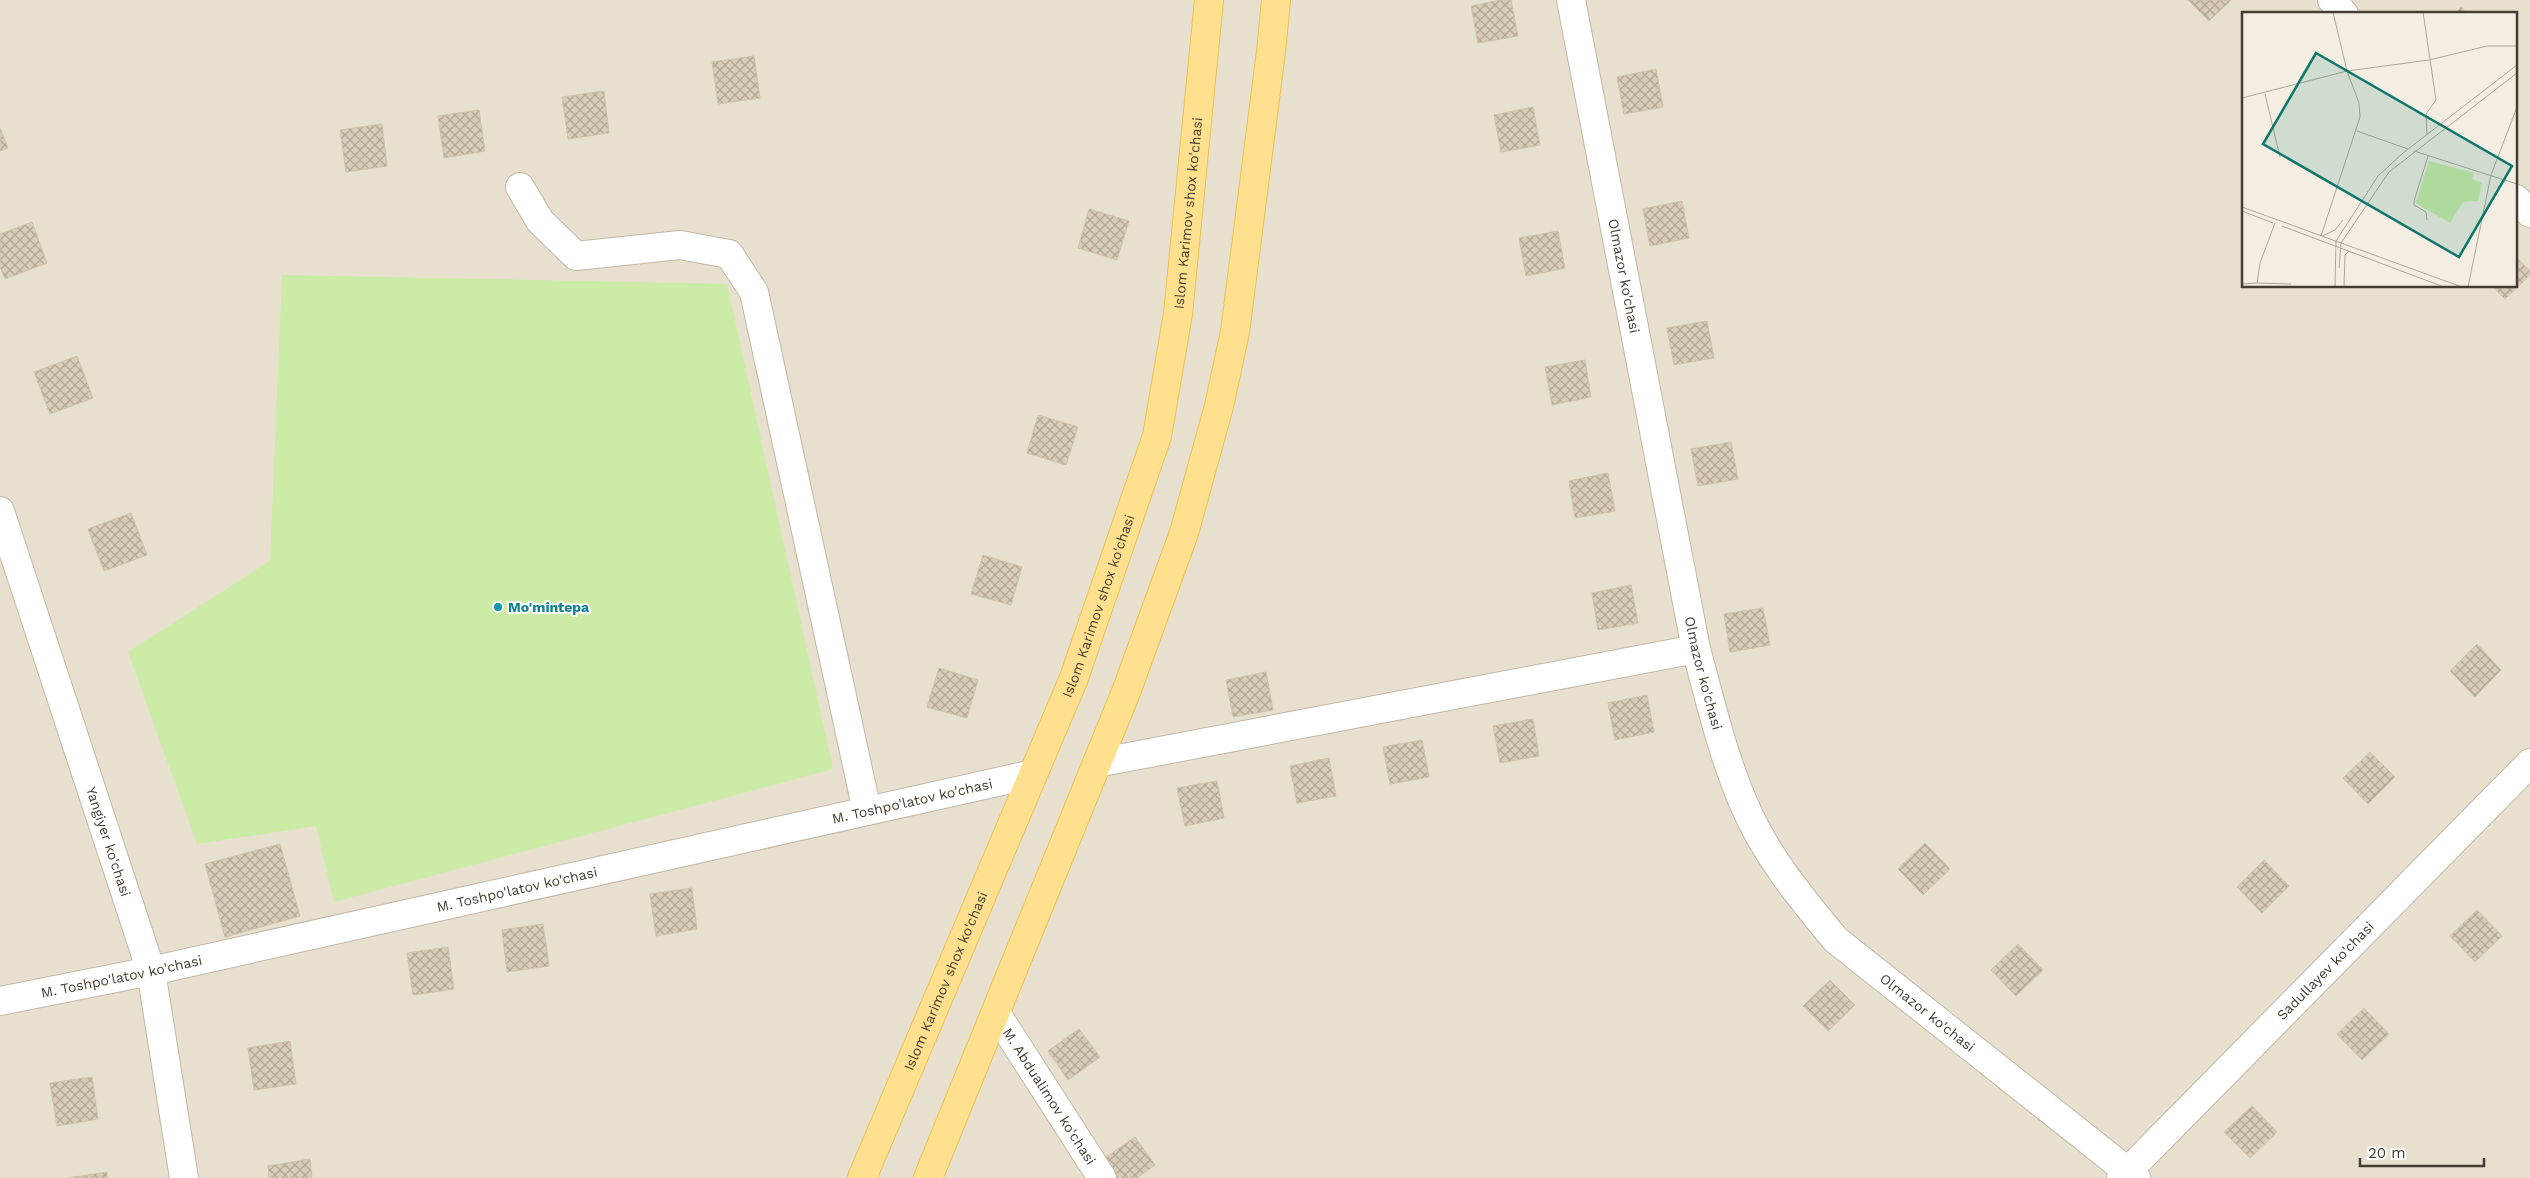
<svg xmlns="http://www.w3.org/2000/svg" width="2530" height="1178" font-family="'Work Sans',sans-serif">
	<style>
		.residential { fill: #e7e0cf; fill-rule: evenodd }
		.green { fill: #cbeba6 }
		.building { fill: url(#building-cross-hatch); stroke: #d0c1a9 }
		.lines { fill: none; stroke-linecap: round; stroke-linejoin: round }
		.minor-casing { stroke: #c1b8a6; stroke-width: 30 }
		.major-casing { stroke: #eec154; stroke-width: 30 }
		.minor { stroke: #fff; stroke-width: 28 }
		.major { stroke: #ffe08e; stroke-width: 28 }
		.culture-dot { fill: #0f9aa8; stroke: #fff; stroke-width: 2 }
		.labels { text-anchor: middle; stroke-width: 4; stroke-linejoin: round; paint-order: stroke }
		.street-label { font-size: 14px; fill: #443d32; stroke: #fff }
		.culture-label { font-size: 14px; font-weight: bold; fill: #0d838f; stroke: #fff; text-anchor: start }
		.inset-road { fill: none; stroke: #ada79b; stroke-width: 1 }
		.view { fill: #0f766e; fill-opacity: 0.15; stroke: #0f766e; stroke-width: 2.5 }
		.inset-edge { fill: none; stroke: #443d32; stroke-width: 2.5 }
	</style>
	<defs>
		<pattern id="building-cross-hatch" width="8" height="8" patternUnits="userSpaceOnUse" patternTransform="scale(1.25)"><rect width="8" height="8" fill="#d8ccb9"/><path d="M0 0l8 8M0 8l8-8" fill="none" stroke="#b1a797"/></pattern>
	</defs>
	<rect width="100%" height="100%" fill="#f3eee1"/>
	<path class="residential" d="M0,0H2530V1178H0ZM2244,14H2516V286H2244Z"/>
	<polygon class="green" points="282,275 727,284 833,769 334,902 316,826 197,844 128,652 270,561"/>
	<g class="building">
		<polygon points="1500,0 1511,0 1518,36 1478,43 1471,6"/>
		<polygon points="2188,0 2231,0 2209,21"/>
		<polygon points="2461,7 2467,14 2455,14"/>
		<polygon points="754,56 760,98 718,104 712,62"/>
		<polygon points="1656,69 1663,107 1624,114 1617,77"/>
		<polygon points="604,91 609,133 568,139 562,97"/>
		<polygon points="1533,107 1540,145 1501,152 1494,115"/>
		<polygon points="479,110 485,151 444,158 438,116"/>
		<polygon points="382,124 387,166 346,172 340,130"/>
		<polygon points="0,128 8,148 0,151"/>
		<polygon points="1682,201 1689,238 1650,246 1643,209"/>
		<polygon points="1089,209 1129,221 1117,260 1078,248"/>
		<polygon points="32,222 47,263 5,279 0,267 0,234"/>
		<polygon points="1558,231 1565,268 1526,276 1519,238"/>
		<polygon points="2516,257 2530,271 2530,275 2505,299 2492,286 2516,286"/>
		<polygon points="1707,321 1714,358 1674,365 1667,328"/>
		<polygon points="77,356 93,398 50,414 34,372"/>
		<polygon points="1585,360 1591,397 1552,405 1545,367"/>
		<polygon points="1038,415 1078,427 1066,465 1027,453"/>
		<polygon points="1731,442 1738,479 1698,486 1691,449"/>
		<polygon points="1608,473 1615,511 1575,518 1569,481"/>
		<polygon points="131,513 147,555 104,571 88,529"/>
		<polygon points="983,555 1022,567 1011,605 971,594"/>
		<polygon points="1631,585 1638,623 1598,630 1592,593"/>
		<polygon points="1763,608 1770,645 1730,652 1724,614"/>
		<polygon points="2477,644 2501,670 2475,697 2450,671"/>
		<polygon points="939,668 978,680 967,718 927,707"/>
		<polygon points="1266,672 1273,710 1233,717 1226,680"/>
		<polygon points="1647,695 1654,732 1615,740 1608,703"/>
		<polygon points="1533,719 1539,756 1500,763 1493,726"/>
		<polygon points="1422,740 1429,777 1390,784 1383,747"/>
		<polygon points="2370,752 2395,777 2368,804 2343,778"/>
		<polygon points="1329,758 1336,796 1297,803 1290,766"/>
		<polygon points="1217,781 1224,818 1185,826 1177,788"/>
		<polygon points="1925,843 1950,869 1923,895 1898,869"/>
		<polygon points="280,844 300,916 225,937 205,864"/>
		<polygon points="2264,860 2289,886 2262,913 2237,887"/>
		<polygon points="692,888 697,929 656,936 650,894"/>
		<polygon points="2477,910 2502,936 2475,962 2450,936"/>
		<polygon points="543,924 549,966 507,972 502,930"/>
		<polygon points="2018,944 2043,970 2016,996 1991,970"/>
		<polygon points="448,947 454,989 413,995 407,953"/>
		<polygon points="1830,980 1855,1005 1828,1031 1803,1006"/>
		<polygon points="2364,1008 2389,1034 2362,1060 2337,1034"/>
		<polygon points="1079,1029 1100,1057 1068,1080 1048,1051"/>
		<polygon points="290,1041 296,1084 254,1090 248,1048"/>
		<polygon points="92,1077 98,1119 57,1126 50,1083"/>
		<polygon points="2252,1106 2277,1132 2250,1158 2224,1132"/>
		<polygon points="1135,1137 1155,1165 1137,1178 1116,1178 1103,1159"/>
		<polygon points="310,1159 312,1178 269,1178 268,1166"/>
		<polygon points="107,1172 107,1178 68,1178"/>
	</g>
	<g class="lines">
		<g class="minor-casing">
			<g id="minor">
				<path id="s1" d="M1571,0L1696,649C1710,700 1722,753 1743,802C1764,853 1800,897 1836,940L2136,1178"/>
				<polyline points="2332,0 2344,14"/>
				<polyline points="520,187 540,221 576,256 680,245 729,254 754,292 867,811"/>
				<polyline points="2516,199 2530,213"/>
				<path id="s2" d="M0,511L151,971L184,1178"/>
				<polyline points="1097,763 1696,649"/>
				<path id="s3" d="M0,1001L151,971L1033,774"/>
				<path id="s4" d="M996,1013L1102,1178"/>
				<path id="s5" d="M2121,1178L2530,763"/>
			</g>
		</g>
		<g class="major-casing">
			<g id="major">
				<path id="s6" d="M862,1178L1074,678L1157,436L1178,314L1209,0"/>
				<polyline points="928,1178 1126,692 1184,533 1219,406 1235,332 1271,52 1276,0"/>
			</g>
		</g>
		<use href="#minor" class="minor"/>
		<use href="#major" class="major"/>
	</g>
	<circle class="culture-dot" cx="498" cy="607" r="5"/>
	<g class="labels">
		<g class="street-label">
			<text dy="5" stroke="none"><textPath href="#s6" startOffset="1024">Islom Karimov shox ko'chasi</textPath></text>
			<text dy="5" stroke="none"><textPath href="#s1" startOffset="281">Olmazor ko'chasi</textPath></text>
			<text dy="5" stroke="none"><textPath href="#s6" startOffset="619">Islom Karimov shox ko'chasi</textPath></text>
			<text dy="5" stroke="none"><textPath href="#s1" startOffset="686">Olmazor ko'chasi</textPath></text>
			<text dy="5" stroke="none"><textPath href="#s3" startOffset="934">M. Toshpo'latov ko'chasi</textPath></text>
			<text dy="5" stroke="none"><textPath href="#s2" startOffset="348">Yangiyer ko'chasi</textPath></text>
			<text dy="5" stroke="none"><textPath href="#s3" startOffset="529">M. Toshpo'latov ko'chasi</textPath></text>
			<text dy="5" stroke="none"><textPath href="#s5" startOffset="291">Sadullayev ko'chasi</textPath></text>
			<text dy="5" stroke="none"><textPath href="#s3" startOffset="124">M. Toshpo'latov ko'chasi</textPath></text>
			<text dy="5" stroke="none"><textPath href="#s6" startOffset="214">Islom Karimov shox ko'chasi</textPath></text>
			<text dy="5" stroke="none"><textPath href="#s1" startOffset="1105">Olmazor ko'chasi</textPath></text>
			<text dy="5" stroke="none"><textPath href="#s4" startOffset="99">M. Abdualimov ko'chasi</textPath></text>
		</g>
		<g class="culture-label">
			<text x="508" y="612">Mo'mintepa</text>
		</g>
	</g>
	<g transform="translate(2242 12)">
		<rect width="275" height="275" fill="#f3eee1"/>
		<path d="M187,149L232,161L230,167L240,171L236,189L221,190L208,211L174,191Z" fill="#cbeba6"/>
		<path class="inset-road" d="M181,0L194,88L184,102L185,122M23,82L38,145M0,86L105,59L187,48L245,34H275M115,119L166,137M172,139L275,172M0,195L220,275M0,199L31,211M185,208L184,200L172,193V189L186,144M33,211L18,251L15,271L49,272M40,214L202,275M79,224L118,105L117,91L105,59L91,0M80,224L93,218L101,208M97,256L99,231L147,160L275,61M0,272L15,271M93,275L94,229L136,164L161,141L275,53M102,275L103,243L107,239M226,275L249,163L275,95"/>
		<path class="view" d="M74,41L270,154L217,245L21,132Z"/>
		<rect width="275" height="275" class="inset-edge"/>
	</g>
	<path d="M2360 1158v8h124v-8" fill="none" stroke="#443d32" stroke-width="2.5"/>
	<text x="2368" y="1158" font-size="15" fill="#443d32" stroke="#ffffff" stroke-width="4" paint-order="stroke">20 m</text>
</svg>
